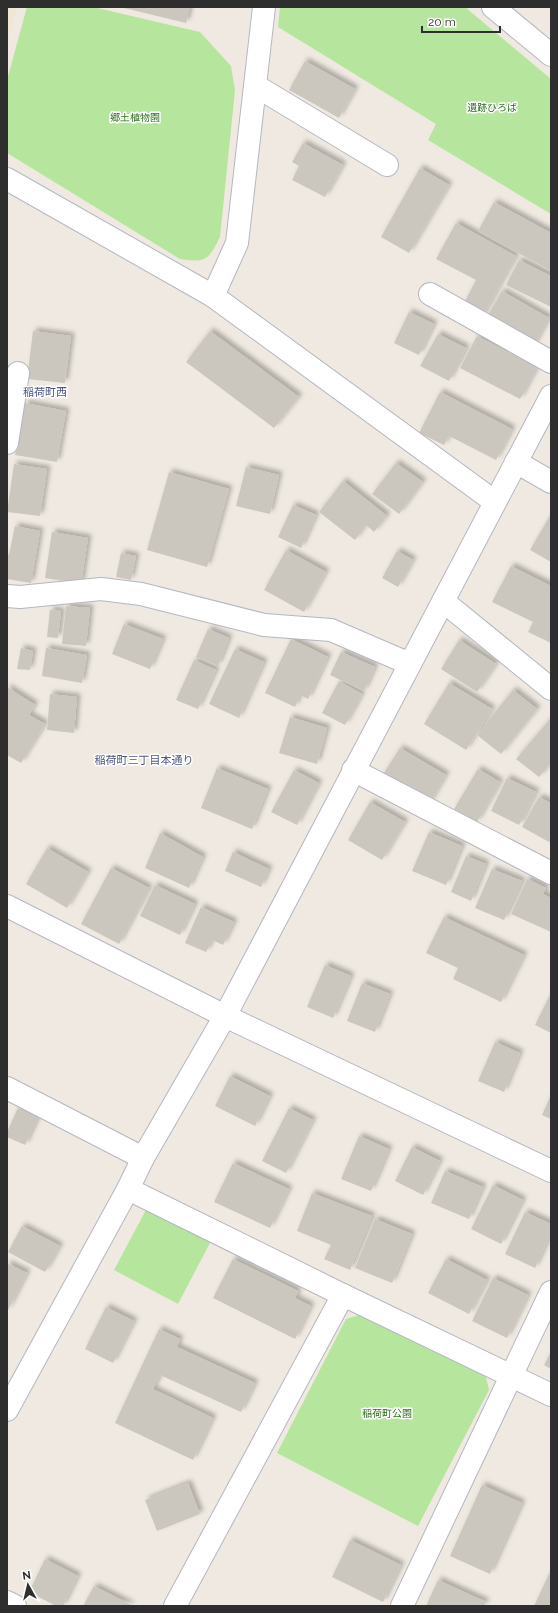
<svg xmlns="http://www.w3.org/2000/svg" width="558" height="1613" font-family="Raleway,'Noto Sans JP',sans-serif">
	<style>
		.education { fill: #f0e6d1 }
		.green { fill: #b6e59e }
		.building { fill: #cbc7bf; filter: url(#shadow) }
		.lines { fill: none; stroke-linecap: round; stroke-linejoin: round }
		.minor-casing { stroke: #b4b7c1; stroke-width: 24 }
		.minor { stroke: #fff; stroke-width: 22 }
		.labels { text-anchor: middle; stroke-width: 3; stroke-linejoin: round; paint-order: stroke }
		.park-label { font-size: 10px; fill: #2c6e1b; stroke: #fff }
		.neighbourhood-label { font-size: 11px; fill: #4d5680; stroke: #fff }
	</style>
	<defs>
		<filter id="shadow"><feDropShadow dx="3.5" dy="-3.5" stdDeviation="2" flood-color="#0004"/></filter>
	</defs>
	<rect width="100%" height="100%" fill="#efe9e1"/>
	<polygon class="education" points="7,7 17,7 7,44"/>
	<g class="green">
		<path d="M27,7H93L200,32L231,66L235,90L220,237C208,260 207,263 180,259L7,153V80Z"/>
		<polygon points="280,7 465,7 551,79 551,214 428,140 436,124 278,27"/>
		<polygon points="147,1208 211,1241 178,1304 114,1270"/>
		<polygon points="369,1312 484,1369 489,1390 418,1526 277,1453 346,1319"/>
	</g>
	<g class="building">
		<polygon points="120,7 190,7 186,23"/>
		<polygon points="305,61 355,89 339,118 289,90"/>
		<polygon points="303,143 343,165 325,197 292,180 299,166 292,162"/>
		<polygon points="420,168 449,185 409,253 381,237"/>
		<polygon points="494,202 551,233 551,271 478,231"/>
		<polygon points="456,223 516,256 482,317 462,307 476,280 436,259"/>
		<polygon points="519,260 551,276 551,307 506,285"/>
		<polygon points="502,291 549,318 533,347 485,320"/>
		<polygon points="409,312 434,324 419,355 394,343"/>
		<polygon points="33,331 71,336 65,383 27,379"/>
		<polygon points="210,331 299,397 274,428 186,362"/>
		<polygon points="438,334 466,348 449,381 420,366"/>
		<polygon points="477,336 537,367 520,399 460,368"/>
		<polygon points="440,392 512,429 496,460 449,436 444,445 419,433"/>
		<polygon points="25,403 66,411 57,462 15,455"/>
		<polygon points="396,463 423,482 399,514 372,494"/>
		<polygon points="14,464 47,469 40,516 7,512"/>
		<polygon points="246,467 279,475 270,514 236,506"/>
		<polygon points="169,472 229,489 207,567 147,550"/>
		<polygon points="343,481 387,516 374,532 366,525 355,540 319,512"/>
		<polygon points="293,505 316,515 301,548 278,537"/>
		<polygon points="551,514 551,562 530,550"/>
		<polygon points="15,526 40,531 31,583 7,579 7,554 9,555"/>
		<polygon points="52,532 88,538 81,584 45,578"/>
		<polygon points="286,550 326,572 304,612 264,590"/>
		<polygon points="397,551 413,560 398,587 382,578"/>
		<polygon points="121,553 136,556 131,580 116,577"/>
		<polygon points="511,566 551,586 551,643 528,632 533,622 492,602"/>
		<polygon points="66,606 90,608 86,646 62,644"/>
		<polygon points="50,610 61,611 58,638 47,637"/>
		<polygon points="124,624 163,639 150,669 112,654"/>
		<polygon points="208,629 229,638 218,666 196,657"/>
		<polygon points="291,639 328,657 308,699 300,695 295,707 265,693"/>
		<polygon points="459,640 496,664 477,692 441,669"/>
		<polygon points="21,648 33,651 30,670 17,669"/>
		<polygon points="46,648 87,655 82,683 42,676"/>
		<polygon points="235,649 264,662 239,718 209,704"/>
		<polygon points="341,652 375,667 364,691 330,675"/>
		<polygon points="194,660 216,670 198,709 176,700"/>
		<polygon points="339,681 362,694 345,725 322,713"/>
		<polygon points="449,683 492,709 466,750 424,724"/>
		<polygon points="7,687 35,705 29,715 45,724 21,763 7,755"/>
		<polygon points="513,690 537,709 501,754 477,735"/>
		<polygon points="50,694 77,697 74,733 47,730"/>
		<polygon points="290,717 327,728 317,764 279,753"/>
		<polygon points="551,718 551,763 539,777 516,759"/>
		<polygon points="400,748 446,775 429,804 382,776"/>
		<polygon points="217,768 268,789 252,829 201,808"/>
		<polygon points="478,769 500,782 477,822 454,809"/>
		<polygon points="294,770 319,783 297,825 271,812"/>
		<polygon points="507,778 536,792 519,825 491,811"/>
		<polygon points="539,797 551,803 551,839 549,842 522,827"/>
		<polygon points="370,802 405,822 382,860 348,840"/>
		<polygon points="429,832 462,846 446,885 412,871"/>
		<polygon points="160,833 203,857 189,888 145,868"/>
		<polygon points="47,848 88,872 67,908 26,884"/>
		<polygon points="233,852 269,869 261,887 225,871"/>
		<polygon points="466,856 486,864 471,901 451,892"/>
		<polygon points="111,868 149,888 119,944 81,924"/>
		<polygon points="492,869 522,881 504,920 475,908"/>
		<polygon points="527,879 546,888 543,894 551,898 551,932 511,914"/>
		<polygon points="155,885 195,904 180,935 140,916"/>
		<polygon points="201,907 234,922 223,945 212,940 206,952 185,943"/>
		<polygon points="444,917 524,955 501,1002 453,979 458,968 426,953"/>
		<polygon points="325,965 351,976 333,1018 307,1007"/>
		<polygon points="362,983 390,994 375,1032 347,1021"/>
		<polygon points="551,993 551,1033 535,1025"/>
		<polygon points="495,1042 520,1053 504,1092 478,1081"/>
		<polygon points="230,1076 270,1096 255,1126 215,1106"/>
		<polygon points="551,1095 551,1119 542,1115"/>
		<polygon points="18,1108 38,1117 25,1145 7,1137 7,1132"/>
		<polygon points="289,1108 313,1120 286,1173 262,1161"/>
		<polygon points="359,1136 389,1149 371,1191 341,1179"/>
		<polygon points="412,1147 440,1161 423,1195 395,1181"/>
		<polygon points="233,1163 289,1189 270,1228 214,1202"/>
		<polygon points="445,1171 483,1187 469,1219 431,1203"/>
		<polygon points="493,1185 523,1200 501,1244 471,1229"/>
		<polygon points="312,1193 372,1216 350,1270 324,1259 331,1245 297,1231"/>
		<polygon points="525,1212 551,1224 551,1233 535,1268 505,1254"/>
		<polygon points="375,1219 412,1234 392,1283 355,1268"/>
		<polygon points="22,1226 60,1246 45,1272 8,1252"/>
		<polygon points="233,1259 298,1291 295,1298 311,1306 295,1339 213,1298"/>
		<polygon points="446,1259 487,1280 469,1314 428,1293"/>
		<polygon points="7,1263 27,1273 7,1312"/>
		<polygon points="493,1278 528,1295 507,1338 472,1321"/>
		<polygon points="106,1307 134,1321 113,1363 85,1349"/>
		<polygon points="159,1329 180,1339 177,1347 255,1383 241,1412 160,1375 153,1389 213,1418 193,1460 115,1423"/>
		<polygon points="551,1352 551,1369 544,1365"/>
		<polygon points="188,1483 200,1514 157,1531 145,1500"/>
		<polygon points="482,1485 522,1503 490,1574 450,1556"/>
		<polygon points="350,1540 401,1565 383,1602 332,1577"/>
		<polygon points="45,1559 78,1576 63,1606 56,1606 29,1592"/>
		<polygon points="549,1574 551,1575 551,1606 534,1606"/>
		<polygon points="438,1580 486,1602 484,1606 426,1606"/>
		<polygon points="94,1586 133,1606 83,1606"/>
	</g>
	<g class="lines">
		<g class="minor-casing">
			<g id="minor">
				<polyline points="493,7 551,55"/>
				<polyline points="256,86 387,165"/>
				<polyline points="7,179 213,296 495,502"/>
				<polyline points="430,294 551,362"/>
				<polyline points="213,296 237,243 264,7"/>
				<polyline points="7,443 18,373"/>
				<polyline points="516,462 551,482"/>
				<polyline points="7,596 20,597 101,589 141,594 264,625 331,630 410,664"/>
				<polyline points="443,601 551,689"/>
				<polyline points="353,770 551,873"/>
				<polyline points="7,906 225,1016 551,1171"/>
				<polyline points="7,1088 143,1158"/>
				<polyline points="128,1189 343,1295 551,1395"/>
				<polyline points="7,1410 128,1189 143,1158 225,1016 551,396"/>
				<polyline points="7,1602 15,1606"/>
				<polyline points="175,1606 343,1295"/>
				<polyline points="402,1606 551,1292"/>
			</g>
		</g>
		<use href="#minor" class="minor"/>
	</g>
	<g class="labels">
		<g class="park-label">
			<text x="492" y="111">遺跡ひろば</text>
			<text x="135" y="121">郷土植物園</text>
			<text x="387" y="1417">稲荷町公園</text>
		</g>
		<g class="neighbourhood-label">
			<text x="45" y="396">稲荷町西</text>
			<text x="144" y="764">稲荷町三丁目本通り</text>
		</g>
	</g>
	<rect width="558" height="1613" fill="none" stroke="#2e2e2e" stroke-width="16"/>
	<g transform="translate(28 1585) rotate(352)" stroke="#ffffff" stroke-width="3" paint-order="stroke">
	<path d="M0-3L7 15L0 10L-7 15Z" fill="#2e2e2e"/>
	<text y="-6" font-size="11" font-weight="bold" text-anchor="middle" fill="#2e2e2e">N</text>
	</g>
	<path d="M422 26v6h78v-6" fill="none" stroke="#2e2e2e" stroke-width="2"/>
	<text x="428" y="26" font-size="12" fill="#2e2e2e" stroke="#ffffff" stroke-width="3" paint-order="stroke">20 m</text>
</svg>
